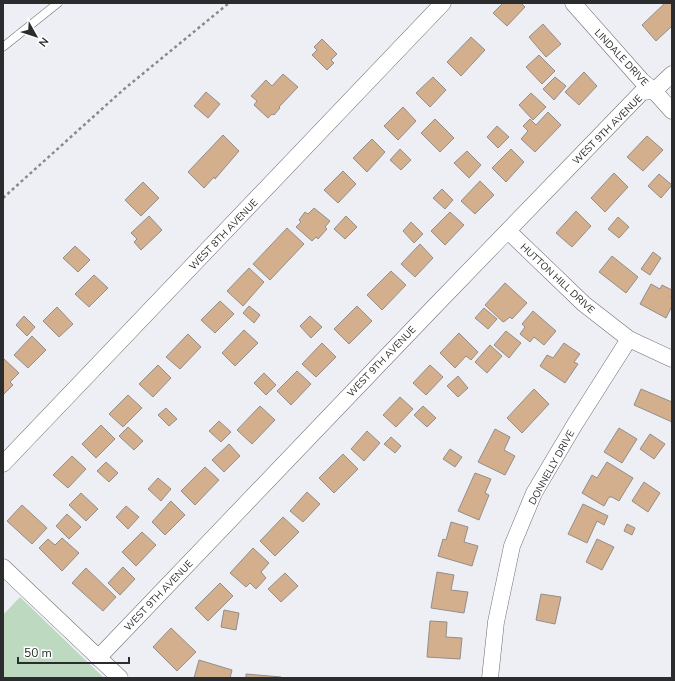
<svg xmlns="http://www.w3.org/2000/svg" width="675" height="681" font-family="'Nunito Sans',sans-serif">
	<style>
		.green { fill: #bdd9bf }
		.building { fill: #d3af8e; stroke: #928e89 }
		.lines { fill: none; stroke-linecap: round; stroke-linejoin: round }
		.lane-casing { stroke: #6e6f74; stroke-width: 9 }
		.street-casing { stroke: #6e6f74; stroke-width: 17 }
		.path { stroke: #88898d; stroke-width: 2.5; stroke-dasharray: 3 3; stroke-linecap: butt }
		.lane { stroke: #fff; stroke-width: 8 }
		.street { stroke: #fff; stroke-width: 16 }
		.labels { text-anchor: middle; stroke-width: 3; stroke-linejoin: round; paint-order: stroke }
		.street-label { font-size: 10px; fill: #2b2c2e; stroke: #fff }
	</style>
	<rect width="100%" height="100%" fill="#eeeff5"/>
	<polygon class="green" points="20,597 104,678 3,678 3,615"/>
	<g class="building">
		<polygon points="503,3 521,3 525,7 507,26 493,13"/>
		<polygon points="665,3 672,3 672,26 656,41 642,25"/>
		<polygon points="543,24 561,44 546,57 529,37"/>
		<polygon points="471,37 485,50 461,76 447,62"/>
		<polygon points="322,39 337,54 331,60 334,63 327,70 312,55 317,50 314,47"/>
		<polygon points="539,55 555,71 542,84 526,67"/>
		<polygon points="584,72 597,86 579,105 565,92"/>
		<polygon points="283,74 298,87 279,107 280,108 274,115 272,114 268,118 254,105 257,101 251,96 266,80 272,86"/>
		<polygon points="433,77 446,90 430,107 416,93"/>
		<polygon points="555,77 566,86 554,100 543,89"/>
		<polygon points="206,92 220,104 208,118 194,106"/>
		<polygon points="531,93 546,107 533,120 519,105"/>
		<polygon points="403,107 416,121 398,140 384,126"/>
		<polygon points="548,112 561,125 535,152 521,139 528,131 523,126 530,119 536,125"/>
		<polygon points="435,119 454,138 440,152 421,133"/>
		<polygon points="497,126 509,137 498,148 487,137"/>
		<polygon points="223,135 239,151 215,179 214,177 204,188 188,172"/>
		<polygon points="647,136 663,150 643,171 627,157"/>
		<polygon points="372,139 385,152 367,172 353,158"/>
		<polygon points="400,149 411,160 401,170 390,160"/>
		<polygon points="511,149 524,162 506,182 492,168"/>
		<polygon points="467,151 481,165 469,178 454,163"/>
		<polygon points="343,171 356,184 338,203 324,190"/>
		<polygon points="614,173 628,187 605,212 591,198"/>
		<polygon points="659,174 672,185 661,198 648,186"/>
		<polygon points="480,181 494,195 475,214 461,201"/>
		<polygon points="143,182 159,198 141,216 125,200"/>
		<polygon points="442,189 453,200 445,209 433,198"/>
		<polygon points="314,208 330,221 325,227 327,229 318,239 316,237 312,241 296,227 301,222 299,220 305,212 308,214"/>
		<polygon points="576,211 591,226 572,247 556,233"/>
		<polygon points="450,212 464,225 445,245 431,231"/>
		<polygon points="149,216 162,230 141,250 134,242 137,239 131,233"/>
		<polygon points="346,216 357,227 345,239 334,229"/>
		<polygon points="618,217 629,227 619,238 608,229"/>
		<polygon points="411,222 423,234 414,243 403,231"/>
		<polygon points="287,228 304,244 270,280 253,264"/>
		<polygon points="420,244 433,258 415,277 401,264"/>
		<polygon points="75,246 90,260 78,272 63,258"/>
		<polygon points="653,252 661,258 650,275 641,269"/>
		<polygon points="612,256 638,277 626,293 599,272"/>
		<polygon points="249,268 264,282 243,306 227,291"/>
		<polygon points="391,271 406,285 382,310 367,295"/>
		<polygon points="94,275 108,288 89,307 75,294"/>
		<polygon points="505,283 527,303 512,319 510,317 505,321 503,322 485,305"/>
		<polygon points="651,284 660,289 662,285 672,290 671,298 672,298 672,306 666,318 640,304"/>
		<polygon points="220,301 234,314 215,333 201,320"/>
		<polygon points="249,306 260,315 254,323 243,313"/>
		<polygon points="357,306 372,321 349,344 334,329"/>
		<polygon points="57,307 73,324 59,337 43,321"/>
		<polygon points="484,308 497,319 488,329 475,318"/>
		<polygon points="533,311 556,331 544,345 534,337 530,342 520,334 525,327 522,324"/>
		<polygon points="24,316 35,327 27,336 16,325"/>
		<polygon points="310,316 322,327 311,338 300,326"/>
		<polygon points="244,330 258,343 235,366 222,353"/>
		<polygon points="506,331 521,343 509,358 494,345"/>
		<polygon points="459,333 478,352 471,360 466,356 455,368 440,353"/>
		<polygon points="188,334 201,347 180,369 166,357"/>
		<polygon points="32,336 46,350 28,368 14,355"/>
		<polygon points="322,343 336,357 316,377 302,364"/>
		<polygon points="564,343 580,354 574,362 578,364 565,383 540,366 547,355 553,358"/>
		<polygon points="490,345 502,356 487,373 475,362"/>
		<polygon points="3,358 19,373 10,382 13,385 3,395"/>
		<polygon points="158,365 171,378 153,397 139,384"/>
		<polygon points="430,365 443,377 426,395 413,383"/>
		<polygon points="297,371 311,384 291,405 277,391"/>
		<polygon points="264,373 276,385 266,395 254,383"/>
		<polygon points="458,376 468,388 458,397 447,386"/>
		<polygon points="534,389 549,404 522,433 507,418"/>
		<polygon points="641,389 672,402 672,422 634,405"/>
		<polygon points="128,395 142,408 123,427 109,414"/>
		<polygon points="400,397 413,409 396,427 383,415"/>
		<polygon points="260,406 275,420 252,444 237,430"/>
		<polygon points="423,406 436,418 427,427 414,415"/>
		<polygon points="166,408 177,419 169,426 158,415"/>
		<polygon points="219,421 231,432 221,442 209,431"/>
		<polygon points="101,425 115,439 96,458 82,444"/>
		<polygon points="128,427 143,441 134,450 119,436"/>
		<polygon points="619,428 637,439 622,463 604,452"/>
		<polygon points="495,429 510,437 504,450 515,456 505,475 478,462"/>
		<polygon points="367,431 380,443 364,461 351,449"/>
		<polygon points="650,434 665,444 654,459 640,449"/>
		<polygon points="391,437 401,446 395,453 384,444"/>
		<polygon points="229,444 240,456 224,472 212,460"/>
		<polygon points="450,449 462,457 455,467 443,459"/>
		<polygon points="343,454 358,469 334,493 319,478"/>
		<polygon points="72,456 86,469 68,488 53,475"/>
		<polygon points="106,462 118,473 109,482 97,471"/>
		<polygon points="607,462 633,478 619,501 612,497 609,497 604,506 582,493 592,475 597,478"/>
		<polygon points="205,467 219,480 195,505 181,491"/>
		<polygon points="475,473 491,479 485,493 489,495 479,520 458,511"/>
		<polygon points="158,478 171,489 161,501 148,489"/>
		<polygon points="644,482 660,493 648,512 632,501"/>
		<polygon points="307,492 320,504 303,522 290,511"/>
		<polygon points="81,493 98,509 86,521 69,505"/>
		<polygon points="171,501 185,515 165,535 152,522"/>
		<polygon points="583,504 608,516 604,525 597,521 587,543 568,534"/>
		<polygon points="22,505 47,528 32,544 7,521"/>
		<polygon points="126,506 139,517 128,529 116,517"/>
		<polygon points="67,514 81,527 69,539 56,526"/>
		<polygon points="283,517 299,532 275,556 260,541"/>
		<polygon points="451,522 468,527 464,542 478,546 472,566 438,556 443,539 446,540"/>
		<polygon points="627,524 635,528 632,535 624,531"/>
		<polygon points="142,532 156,545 136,566 122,552"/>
		<polygon points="62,538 79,553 62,571 39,548 48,539 55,545"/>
		<polygon points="597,539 614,547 602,570 586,562"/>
		<polygon points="253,548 269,563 261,572 266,578 256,589 250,583 246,587 230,573"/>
		<polygon points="123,567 135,579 120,595 108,583"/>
		<polygon points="86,568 116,597 103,611 72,583"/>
		<polygon points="437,572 454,575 451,590 468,592 464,613 431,608"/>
		<polygon points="285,573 298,586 281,602 268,589"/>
		<polygon points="220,583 233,596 208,621 195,608"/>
		<polygon points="541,594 561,597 555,624 536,620"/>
		<polygon points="224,610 239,613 236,630 221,627"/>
		<polygon points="430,621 447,622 446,637 462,638 460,659 427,657"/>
		<polygon points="171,628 196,652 177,671 153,647"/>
		<polygon points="199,660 232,670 230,678 194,678"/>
		<polygon points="246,674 281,677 281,678 246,678"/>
	</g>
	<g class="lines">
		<g class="lane-casing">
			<polyline id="lane" points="3,47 58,3"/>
		</g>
		<g class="street-casing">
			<g id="street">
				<polyline points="573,3 642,81 654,91 672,111"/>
				<polyline points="508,231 584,304 629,339 672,359"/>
				<polyline points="3,464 443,3"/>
				<polyline points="3,567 120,678"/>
				<polyline points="98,658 432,309 642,92 654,91 672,74"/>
				<polyline points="490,678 496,622 512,546 534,493 575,424 629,339"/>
			</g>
		</g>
		<polyline class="path" points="3,198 123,90 229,3"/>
		<use href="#lane" class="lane"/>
		<use href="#street" class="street"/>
	</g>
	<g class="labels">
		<g class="street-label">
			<text transform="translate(622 57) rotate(47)" y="4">LINDALE DRIVE</text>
			<text transform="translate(607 129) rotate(-45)" y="4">WEST 9TH AVENUE</text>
			<text transform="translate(223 234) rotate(-46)" y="4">WEST 8TH AVENUE</text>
			<text transform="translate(558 278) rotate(43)" y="4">HUTTON HILL DRIVE</text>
			<text transform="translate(381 361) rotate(-46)" y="4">WEST 9TH AVENUE</text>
			<text transform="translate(551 467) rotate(-61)" y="4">DONNELLY DRIVE</text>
			<text transform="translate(158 595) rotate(-46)" y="4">WEST 9TH AVENUE</text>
		</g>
	</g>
	<rect width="675" height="681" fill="none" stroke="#2b2c2e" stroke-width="8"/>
	<g transform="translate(36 36) rotate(129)" stroke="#ffffff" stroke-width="3" paint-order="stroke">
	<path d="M0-3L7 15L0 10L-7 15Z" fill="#2b2c2e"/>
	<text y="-6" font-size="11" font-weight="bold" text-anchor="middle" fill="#2b2c2e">N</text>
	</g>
	<path d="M18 657v6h111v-6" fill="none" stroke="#2b2c2e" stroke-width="2"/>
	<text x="24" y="657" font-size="12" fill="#2b2c2e" stroke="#ffffff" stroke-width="3" paint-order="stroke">50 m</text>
</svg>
